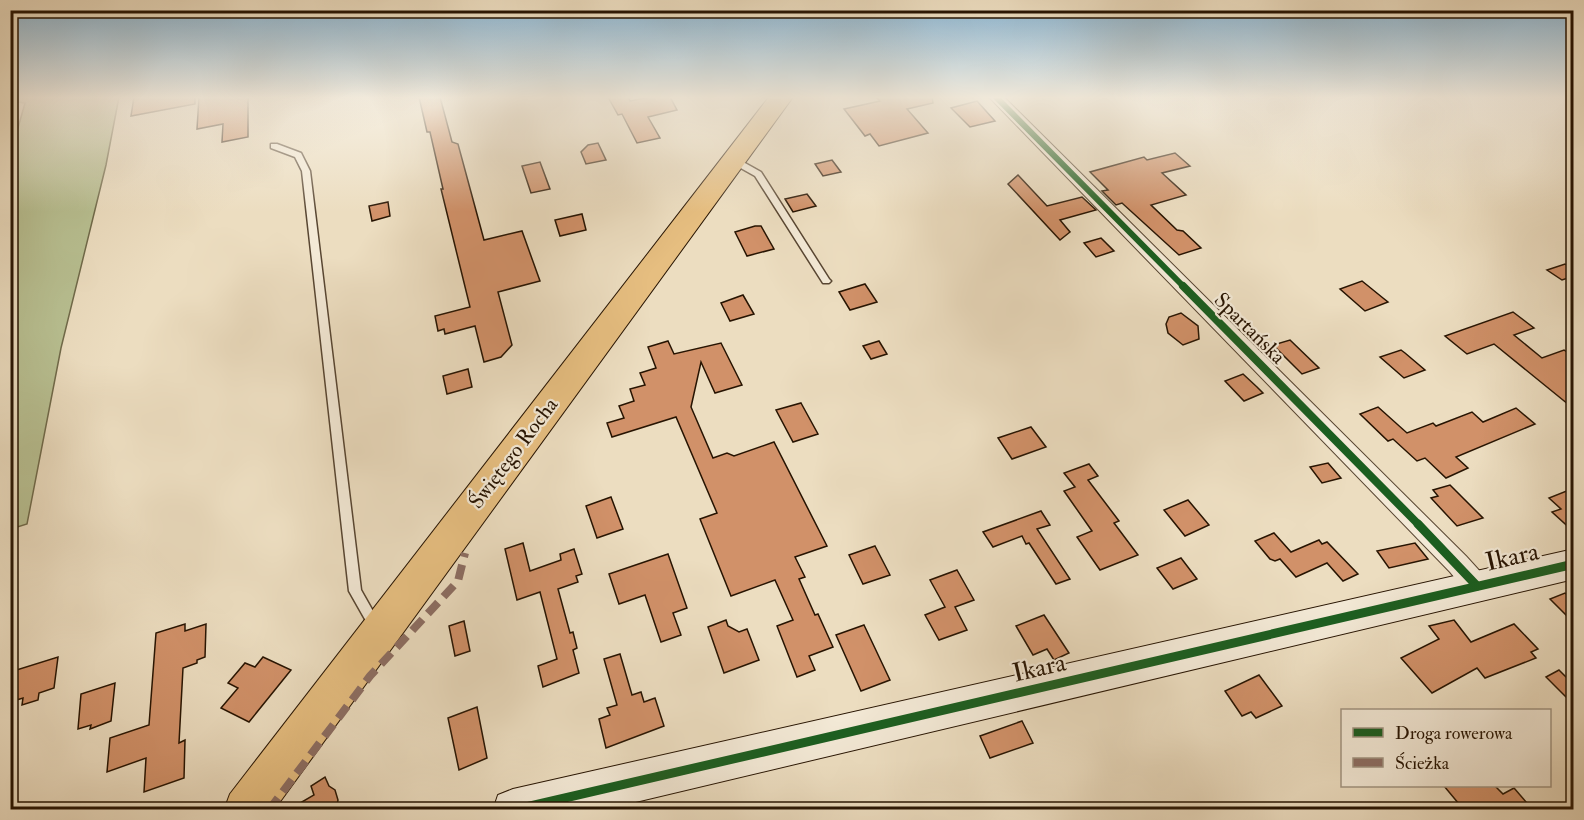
<svg xmlns="http://www.w3.org/2000/svg" width="1584" height="820" font-family="'IM FELL Double Pica',serif">
	<style>
		.green { fill: #b8c092; stroke: #706a4a; stroke-width: 1.5 }
		.building { fill: #d19169; stroke: #271402; stroke-width: 1.5 }
		.lines { fill: none; stroke-linecap: round; stroke-linejoin: round }
		.lane-casing { stroke: #584632; stroke-width: 3 }
		.street-casing { stroke: #584632; stroke-width: 2 }
		.secondary-casing { stroke: #271402; stroke-width: 2 }
		.primary-casing { stroke: #271402; stroke-width: 2 }
		.lane { fill: #f3e9d6; fill-rule: evenodd }
		.street { fill: #f3e9d6; fill-rule: evenodd }
		.secondary { fill: #f3e9d6; fill-rule: evenodd }
		.primary { fill: #e6be80; fill-rule: evenodd }
		.quiet { stroke: #8d6e63; stroke-width: 8; stroke-dasharray: 15 8; stroke-linecap: butt }
		.cycleway-far2-casing { stroke: #f3e9d6; stroke-width: 9 }
		.cycleway-far1-casing { stroke: #f3e9d6; stroke-width: 11 }
		.cycleway-casing { stroke: #f3e9d6; stroke-width: 13 }
		.cycleway-far2 { stroke: #1b5e20; stroke-width: 6 }
		.cycleway-far1 { stroke: #1b5e20; stroke-width: 8 }
		.cycleway { stroke: #1b5e20; stroke-width: 9 }
		.labels { text-anchor: middle; stroke-width: 4.5; stroke-linejoin: round; paint-order: stroke }
		.street-label { font-size: 21px; fill: #271402; stroke: #f3e9d6 }
		.near-street-label { font-size: 26px; fill: #271402; stroke: #f3e9d6 }
	</style>
	<rect width="100%" height="100%" fill="#ecddc0"/>
	<filter id="stains"><feTurbulence type="fractalNoise" baseFrequency=".00333" numOctaves="4"/><feColorMatrix values="0 0 0 0 .2 0 0 0 0 .09 0 0 0 0 .02 0 0 0 .5 -.17"/></filter>
	<radialGradient id="worn" r=".72"><stop offset=".6" stop-color="#630" stop-opacity="0"/><stop offset="1" stop-color="#630" stop-opacity=".3"/></radialGradient>
	<polygon class="green" points="11,97 119,97 106,165 61,348 27,524 11,529 10,156 25,103 11,101"/>
	<g class="building">
		<polygon points="134,97 195,97 195,104 131,116"/>
		<polygon points="199,97 248,97 248,137 222,142 223,124 197,129"/>
		<polygon points="419,97 440,97 452,142 458,144 484,240 522,231 540,281 498,292 512,345 501,357 484,362 475,326 445,334 444,329 438,331 435,316 470,307 441,189 443,189 430,132 427,132"/>
		<polygon points="608,97 628,97 630,101 650,97 670,97 677,110 648,117 660,138 637,143 622,114 618,115"/>
		<polygon points="876,97 932,97 933,103 907,109 928,133 879,146 870,134 865,136 844,109 880,101"/>
		<polygon points="977,101 995,121 970,127 951,108"/>
		<polygon points="598,143 606,160 586,164 581,152 588,145"/>
		<polygon points="1175,153 1190,166 1162,173 1186,195 1151,205 1177,230 1183,231 1201,248 1179,255 1122,203 1116,205 1102,191 1108,190 1090,172 1144,157 1147,160"/>
		<polygon points="832,160 841,172 823,176 815,164"/>
		<polygon points="540,162 550,189 531,193 522,166"/>
		<polygon points="1018,175 1047,206 1082,197 1096,210 1060,220 1070,232 1060,240 1008,184"/>
		<polygon points="807,194 816,206 793,212 785,199"/>
		<polygon points="388,202 390,216 372,221 369,206"/>
		<polygon points="582,214 586,230 560,236 555,220"/>
		<polygon points="755,226 761,226 774,249 747,256 735,232"/>
		<polygon points="1101,238 1114,251 1096,257 1084,243"/>
		<polygon points="1565,264 1574,270 1574,276 1562,280 1547,270"/>
		<polygon points="1362,281 1383,298 1388,302 1365,311 1340,289"/>
		<polygon points="865,284 877,302 850,310 839,292"/>
		<polygon points="743,295 754,314 730,321 721,303"/>
		<polygon points="1513,312 1534,328 1514,335 1542,358 1564,350 1574,357 1574,409 1494,344 1467,354 1445,336"/>
		<polygon points="1181,313 1198,326 1199,339 1183,345 1168,333 1166,324 1169,317"/>
		<polygon points="1290,340 1319,368 1302,374 1273,345"/>
		<polygon points="668,341 674,354 721,343 742,385 715,393 701,362 691,407 713,458 727,453 734,456 774,442 827,546 795,557 805,577 799,579 815,615 818,614 833,647 809,656 815,670 797,677 777,626 793,620 775,580 731,596 700,519 717,513 676,417 612,437 607,423 624,418 619,406 634,401 630,389 645,385 640,373 656,368 648,347"/>
		<polygon points="879,341 887,354 871,359 863,346"/>
		<polygon points="1401,350 1405,353 1425,370 1404,378 1380,357"/>
		<polygon points="468,369 472,387 447,394 443,376"/>
		<polygon points="1243,374 1257,387 1263,393 1244,401 1225,381"/>
		<polygon points="801,403 818,434 793,442 776,410"/>
		<polygon points="1378,407 1407,433 1433,423 1436,426 1472,412 1483,422 1516,408 1535,424 1456,457 1468,468 1446,478 1425,458 1417,461 1393,439 1388,441 1360,414"/>
		<polygon points="1031,427 1046,447 1012,459 998,438"/>
		<polygon points="1328,463 1341,478 1322,483 1310,467"/>
		<polygon points="1089,464 1098,476 1088,480 1119,521 1114,523 1138,555 1100,570 1077,537 1092,531 1064,491 1075,487 1064,473"/>
		<polygon points="1450,485 1483,518 1457,526 1431,498 1438,496 1433,490"/>
		<polygon points="1574,488 1574,532 1552,512 1561,509 1549,498"/>
		<polygon points="611,497 623,529 597,538 586,506"/>
		<polygon points="1188,500 1209,525 1185,536 1164,510"/>
		<polygon points="1041,511 1050,525 1037,529 1070,579 1056,584 1029,543 1026,544 1022,536 993,547 983,532"/>
		<polygon points="1274,533 1291,552 1319,540 1322,544 1327,542 1358,574 1343,581 1327,563 1296,577 1280,559 1275,561 1270,559 1255,541"/>
		<polygon points="523,543 530,571 561,560 560,554 574,549 582,574 576,576 578,582 558,589 570,633 573,632 577,648 573,650 579,673 543,687 538,666 557,659 540,592 517,600 505,549"/>
		<polygon points="1415,543 1428,559 1389,568 1377,551"/>
		<polygon points="875,546 890,575 863,584 849,555"/>
		<polygon points="668,554 687,608 673,613 681,635 661,642 645,595 619,604 609,574"/>
		<polygon points="1181,558 1197,579 1173,589 1157,568"/>
		<polygon points="957,570 974,600 955,607 967,630 939,640 925,615 945,607 930,580"/>
		<polygon points="1565,593 1574,601 1574,623 1550,599"/>
		<polygon points="1044,615 1069,653 1054,660 1047,649 1033,655 1016,626"/>
		<polygon points="726,620 728,626 739,632 747,629 759,660 724,673 708,627"/>
		<polygon points="1454,620 1471,642 1514,624 1538,649 1531,652 1536,658 1485,678 1477,668 1432,693 1401,658 1439,639 1429,626"/>
		<polygon points="464,621 470,651 455,656 449,626"/>
		<polygon points="185,624 185,631 206,624 205,657 197,660 197,663 183,668 179,743 185,740 184,778 144,792 146,758 107,772 110,738 149,725 156,633"/>
		<polygon points="864,625 890,680 861,691 836,635"/>
		<polygon points="620,654 632,695 641,692 644,702 655,698 664,726 606,748 599,719 610,715 607,708 617,705 604,659"/>
		<polygon points="58,657 54,688 39,693 38,700 22,705 23,698 10,702 10,672"/>
		<polygon points="263,657 291,670 249,722 221,708 238,688 228,683 245,663 255,667"/>
		<polygon points="1559,670 1574,685 1574,705 1546,677"/>
		<polygon points="1259,675 1282,706 1256,718 1251,712 1242,716 1225,691"/>
		<polygon points="115,683 111,721 90,729 91,725 78,729 81,694"/>
		<polygon points="477,707 487,758 459,770 448,718"/>
		<polygon points="1022,721 1033,743 990,758 980,736"/>
		<polygon points="325,777 329,786 335,790 338,800 336,810 288,810 314,795 311,786"/>
		<polygon points="1444,786 1495,786 1503,794 1514,788 1533,810 1464,810"/>
	</g>
	<g class="lines">
		<g class="lane-casing">
			<g id="lane">
				<polygon points="271,144 277,144 301,153 310,171 361,590 374,613 383,619 385,623 383,627 379,629 366,621 349,591 302,171 295,157 271,148"/>
				<polygon points="730,158 736,158 761,172 829,279 831,281 829,283 823,283 755,176 730,162"/>
			</g>
		</g>
		<g class="street-casing">
			<polygon id="street" points="989,97 1004,97 1466,556 1486,578 1489,586 1486,594 1477,597 1468,594 1450,572"/>
		</g>
		<g class="secondary-casing">
			<polygon id="secondary" points="1574,549 1574,579 602,810 493,810 498,795 513,789"/>
		</g>
		<g class="primary-casing">
			<polygon id="primary" points="769,97 793,97 274,810 224,810 230,794"/>
		</g>
		<use href="#lane" class="lane"/>
		<use href="#street" class="street"/>
		<use href="#secondary" class="secondary"/>
		<use href="#primary" class="primary"/>
		<polyline class="quiet" points="269,810 370,676 458,581 465,553"/>
		<g class="cycleway-far2-casing">
			<polyline id="cycleway-far2" points="996,97 1185,288"/>
		</g>
		<g class="cycleway-far1-casing">
			<polyline id="cycleway-far1" points="1183,286 1419,525"/>
		</g>
		<g class="cycleway-casing">
			<g id="cycleway">
				<polyline points="1418,524 1477,586"/>
				<polyline points="513,810 1574,564"/>
			</g>
		</g>
		<use href="#cycleway-far2" class="cycleway-far2"/>
		<use href="#cycleway-far1" class="cycleway-far1"/>
		<use href="#cycleway" class="cycleway"/>
	</g>
	<linearGradient id="sky" x2="0" y2="1"><stop stop-color="#89b6d5"/><stop offset="0.46" stop-color="#f6f0e3"/><stop offset="1" stop-color="#f6f0e3" stop-opacity="0"/></linearGradient>
	<rect width="1584" height="212" fill="url(#sky)"/>
	<g class="labels">
		<g class="street-label">
			<text transform="translate(1250 328) rotate(45)" y="7">Spartańska</text>
			<text transform="translate(513 453) rotate(-53)" y="7">Świętego Rocha</text>
		</g>
		<g class="near-street-label">
			<text transform="translate(1512 556) rotate(-13)" y="9">Ikara</text>
			<text transform="translate(1039 667) rotate(-13)" y="9">Ikara</text>
		</g>
	</g>
	<rect width="1584" height="820" fill="none" stroke="#ecddc0" stroke-width="36"/>
	<rect x="12" y="12" width="1560" height="796" fill="none" stroke="#271402" stroke-width="3"/>
	<rect x="18" y="18" width="1548" height="784" fill="none" stroke="#271402" stroke-width="1.5"/>
	<rect x="1341" y="709" width="210" height="78" fill="#f3e9d6" stroke="#a19481" stroke-width="1.5"/>
	<rect x="1353" y="728" width="30" height="9" fill="#1b5e20" stroke="#a19481" stroke-width="1.5"/>
	<text x="1395" y="739" font-size="18" fill="#271402">Droga rowerowa</text>
	<rect x="1353" y="758" width="30" height="9" fill="#8d6e63" stroke="#a19481" stroke-width="1.5"/>
	<text x="1395" y="769" font-size="18" fill="#271402">Ścieżka</text>
	<rect width="100%" height="100%" filter="url(#stains)"/>
	<rect width="100%" height="100%" fill="url(#worn)"/>
</svg>
